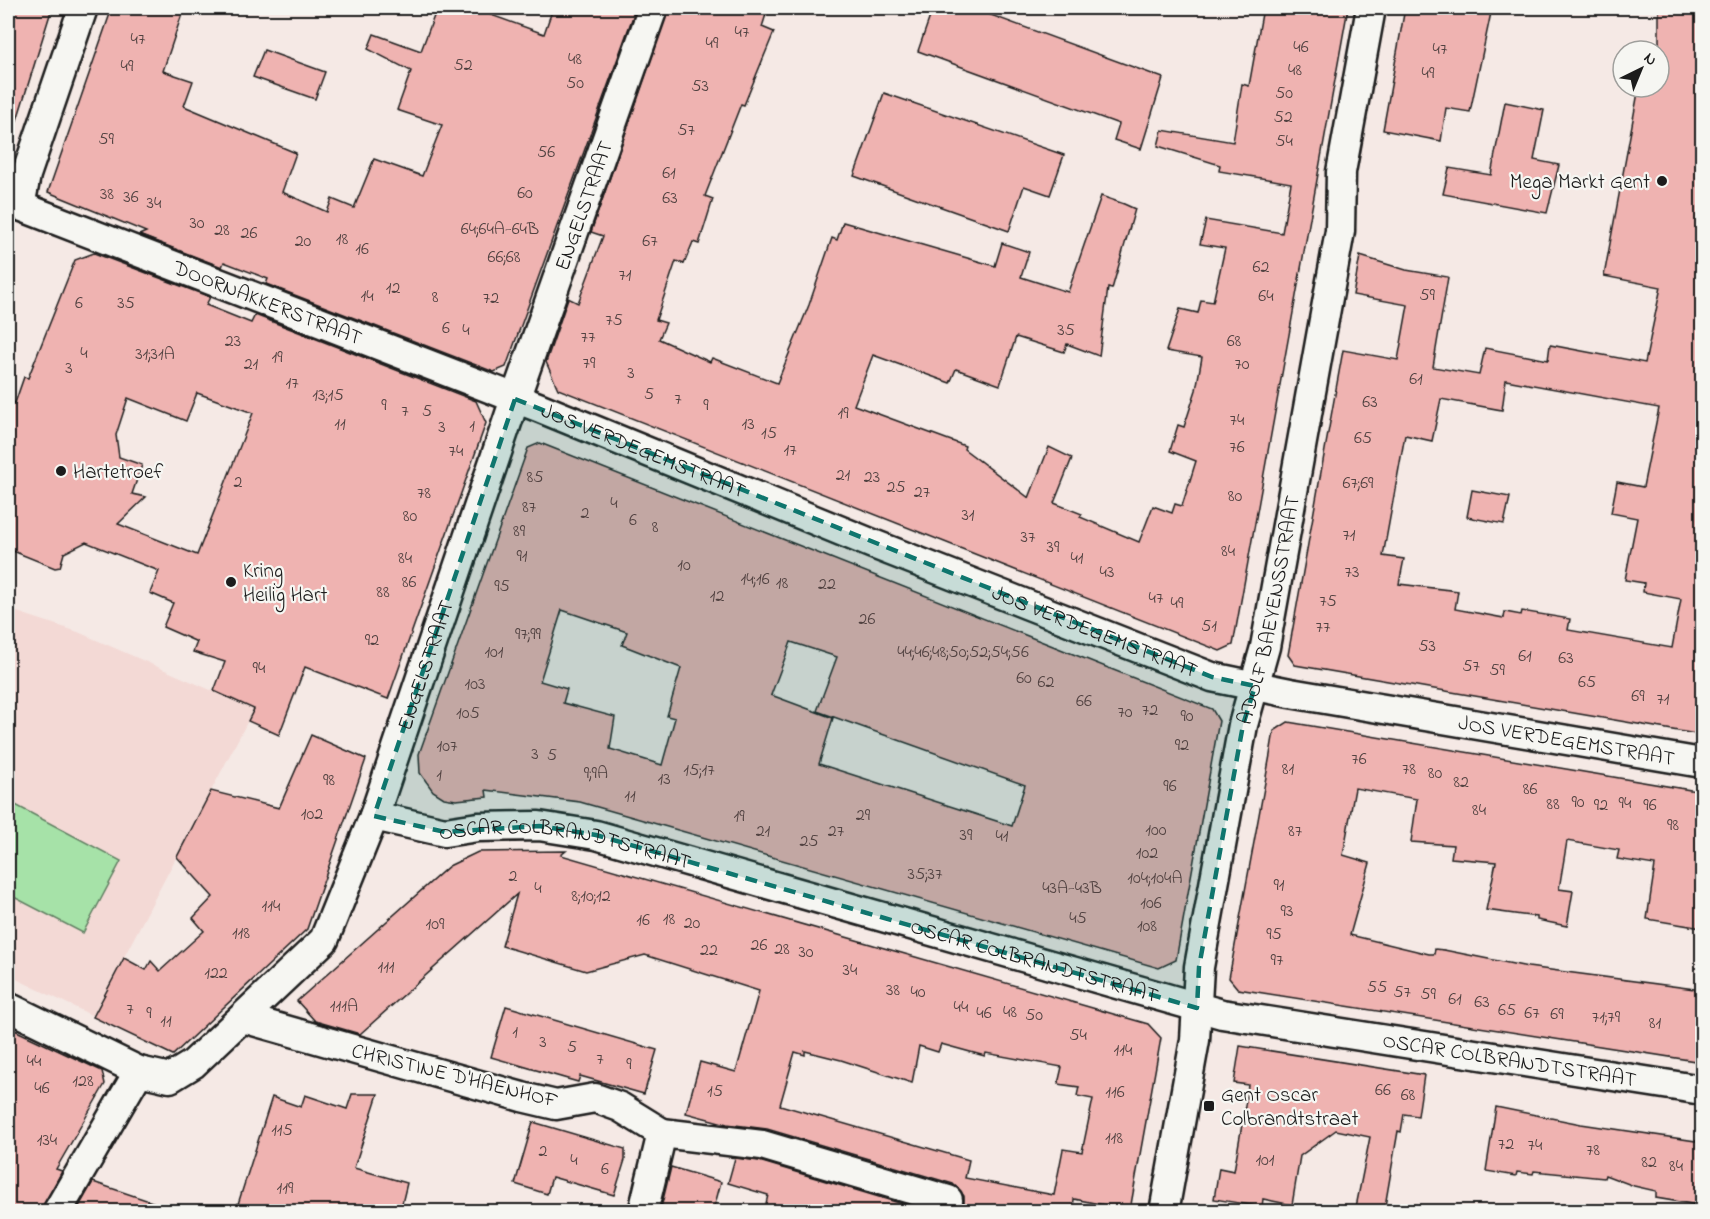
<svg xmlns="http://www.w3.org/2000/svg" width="1710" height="1219" font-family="'Indie Flower',sans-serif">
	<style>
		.built { fill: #f3d9d5 }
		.grass { fill: #a6e2a8; stroke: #617f62; stroke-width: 1.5 }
		.building { fill: #efb3b1; stroke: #1c1c1c; stroke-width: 1.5; fill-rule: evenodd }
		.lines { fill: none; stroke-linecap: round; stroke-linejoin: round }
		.minor-casing { stroke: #1c1c1c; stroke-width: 33 }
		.minor { stroke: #f6f6f2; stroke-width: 28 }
		.marked { fill: #0f766e; fill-opacity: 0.2; stroke: #0f766e; stroke-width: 4.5; stroke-dasharray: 12 8; stroke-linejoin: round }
		.poi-dot { fill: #1c1c1c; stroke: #f6f6f2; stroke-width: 2 }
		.labels { text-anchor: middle; stroke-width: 4.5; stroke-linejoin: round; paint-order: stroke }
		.number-label { font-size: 18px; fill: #514241 }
		.poi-label { font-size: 21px; fill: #1c1c1c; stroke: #f6f6f2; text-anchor: start }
		.street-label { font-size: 21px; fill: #1c1c1c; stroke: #f6f6f2 }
	</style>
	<rect width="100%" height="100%" fill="#f5e9e5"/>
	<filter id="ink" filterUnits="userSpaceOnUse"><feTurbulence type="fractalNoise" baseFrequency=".0167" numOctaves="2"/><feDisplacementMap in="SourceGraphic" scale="12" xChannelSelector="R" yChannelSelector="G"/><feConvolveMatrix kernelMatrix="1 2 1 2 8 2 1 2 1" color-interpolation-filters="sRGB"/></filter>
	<g filter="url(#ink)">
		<polygon class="built" points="8,609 78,632 254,709 93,1016 8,975"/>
		<polygon class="grass" points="8,801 121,861 83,933 8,894"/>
		<g class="building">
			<polygon points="8,8 52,8 12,136 8,135"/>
			<polygon points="112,8 184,8 163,71 193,81 184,106 296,153 282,192 327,212 332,199 354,208 374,159 422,176 442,125 397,110 411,71 368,49 374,34 421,51 437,8 472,8 544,34 553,8 636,8 506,367 494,372 266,284 268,279 224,262 222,267 139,235 146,232 48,192"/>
			<polygon points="669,8 768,8 762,27 774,32 744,105 741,104 705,196 713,199 699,244 693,242 684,264 676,261 656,320 666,323 659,339 710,362 712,358 777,383 809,305 832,238 837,240 843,222 995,266 1002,243 1029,252 1021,277 1068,292 1101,196 1124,204 1135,209 1112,289 1108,288 1099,356 1067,344 1064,352 1016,337 1000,385 956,369 950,383 873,355 854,405 965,446 964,449 1029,498 1049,447 1072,458 1054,503 1082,514 1080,517 1139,542 1153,506 1172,513 1175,504 1182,506 1196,461 1170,451 1178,425 1184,427 1196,390 1202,357 1166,351 1180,309 1198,313 1201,300 1213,302 1225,248 1200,244 1206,220 1282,233 1291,183 1219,171 1220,165 1158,146 1162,130 1233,142 1242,84 1249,86 1263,8 1348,8 1233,645 1220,651 558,389 546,362 568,298 578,303 603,236 591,232"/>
			<polygon points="933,8 972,8 1163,78 1141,149 1114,140 1119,124 918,51"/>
			<polygon points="1405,8 1492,8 1470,112 1446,108 1441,141 1383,130"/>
			<path d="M1659,8H1702V735L1295,665L1288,655L1343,350L1398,360L1408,305L1353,295L1360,256L1406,270L1448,277L1433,367L1479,375L1485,348L1548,360L1550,345L1645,363L1661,287L1604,276L1639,87H1659ZM1506,380L1659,408L1643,487L1617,482L1611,513L1637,518L1625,580L1644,583L1643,592L1681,599L1672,648L1568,630L1570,619L1522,611L1521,615L1505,612L1504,618L1455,609L1458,591L1399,584L1404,559L1383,556L1405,435L1432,441L1441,399L1502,410Z"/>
			<polygon points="264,50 325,72 315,99 253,77"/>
			<polygon points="884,93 1064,155 1050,195 1024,186 1009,231 854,176"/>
			<polygon points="1505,102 1544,110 1534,160 1559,165 1547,213 1443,194 1449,168 1491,175"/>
			<path d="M94,253L210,297L206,305L251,323L255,315L476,401L486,423L388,699L305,667L279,735L248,721L254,709L214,691L225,662L193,652L197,642L163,627L173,603L150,593L159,571L86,542L64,553L60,567L55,568L8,549V400L15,403L24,377L28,378L75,260ZM197,393L253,413L197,555L118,524L146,497L132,494L142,465L119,457L116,435L128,398L186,421Z"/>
			<path d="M540,443L1212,709L1219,721L1176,960L1159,968L580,802L486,790L487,797L456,800L444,798L433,791L420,773L419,754L528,448ZM562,610L627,632L622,645L681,668L667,716L675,718L662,765L610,749L615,717L563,703L567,689L540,681ZM791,642L837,657L817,711L1025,785L1012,826L819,764L833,718L771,695Z"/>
			<polygon points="1472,490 1510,497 1504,524 1467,517"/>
			<polygon points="1288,722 1702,792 1702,928 1647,919 1655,865 1617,859 1619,850 1567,841 1559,889 1573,891 1567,926 1537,920 1537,917 1486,910 1496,862 1451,858 1453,845 1411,842 1417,799 1355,788 1343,855 1370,863 1350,935 1429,954 1434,954 1435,949 1444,950 1528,967 1702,990 1702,1062 1238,989 1229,978 1270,755 1274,731"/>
			<polygon points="311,735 366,759 307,929 173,1055 93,1017 124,958 146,970 151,961 160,971 204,931 193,918 213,897 177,857 211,791 279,808"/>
			<path d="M566,851L561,855L1148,1024L1161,1038L1130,1210L1074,1199L1073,1212H960L964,1204V1196L953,1184L767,1129L727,1124L686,1113L700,1062L736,1072L759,991L645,955L586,971L502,946L517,894L360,1034L315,1021L297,1001L449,866L478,852ZM941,1044L985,1056L986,1053L1062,1067L1058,1084L1079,1087L1077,1096L1093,1099L1082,1152L1063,1149L1054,1195L965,1178L969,1160L780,1105L795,1052L805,1055V1051L841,1060L912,1083L919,1046L938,1052Z"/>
			<polygon points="506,1006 657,1050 644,1094 580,1076 578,1082 491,1057"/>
			<polygon points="8,1027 102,1071 105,1084 56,1169 62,1171 41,1212 8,1212"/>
			<polygon points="1240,1046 1424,1075 1418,1116 1404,1114 1401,1132 1398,1131 1384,1212 1355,1212 1370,1137 1336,1130 1300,1156 1292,1205 1263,1199 1262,1207 1214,1199 1219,1168 1234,1171 1244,1113 1248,1085 1234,1083"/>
			<polygon points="352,1094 378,1094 354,1168 407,1183 400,1212 261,1212 238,1204 272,1097 301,1107 305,1095 347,1109"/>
			<polygon points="1496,1107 1581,1124 1702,1142 1702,1200 1698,1199 1698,1205 1656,1198 1656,1191 1634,1186 1605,1175 1604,1178 1534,1171 1533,1174 1517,1172 1516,1176 1486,1171"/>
			<polygon points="533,1122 625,1149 625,1160 614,1195 552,1177 547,1194 515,1184"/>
			<polygon points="735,1158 759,1161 929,1212 764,1212 768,1195 728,1183"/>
			<polygon points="671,1167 721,1182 713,1212 660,1212"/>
			<polygon points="93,1182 167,1207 167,1212 76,1212"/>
		</g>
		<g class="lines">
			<g class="minor-casing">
				<g id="minor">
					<path id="s1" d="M83,8L26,175L20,206L538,407L873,544L1212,677L1290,693L1702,763"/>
					<path id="s2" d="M374,816L445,832L478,827L539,826L596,835L1222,1014L1702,1090"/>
					<path id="s3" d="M8,1007L139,1071L170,1078L193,1064L324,940L374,816L515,399L653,8"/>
					<polyline points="243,1018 522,1097 556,1105 595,1098 620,1107 662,1133 643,1212"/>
					<polyline points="662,1133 762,1145 948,1200"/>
					<polyline points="57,1212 139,1071"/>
					<path id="s4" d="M1164,1212L1195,1040L1199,967L1243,725L1265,647L1340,231L1341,172L1371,8"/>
				</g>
			</g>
			<use href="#minor" class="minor"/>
		</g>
	</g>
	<path class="marked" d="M515,399L1212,677L1255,686L1243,725L1199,967L1197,1008L596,835L539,826L445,832L374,816Z"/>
	<g class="poi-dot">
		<circle cx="1662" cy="181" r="6"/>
		<circle cx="61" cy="471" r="6"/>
		<circle cx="231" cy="582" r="6"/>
		<rect x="1203" y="1100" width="12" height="12" rx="3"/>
	</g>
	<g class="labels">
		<g class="number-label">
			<text x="742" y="37">47</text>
			<text x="138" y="44">47</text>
			<text x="712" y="48">49</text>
			<text x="1301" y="52">46</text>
			<text x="1440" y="54">47</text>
			<text x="575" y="64">48</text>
			<text x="463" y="70">52</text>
			<text x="127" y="71">49</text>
			<text x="1295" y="75">48</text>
			<text x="1428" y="78">49</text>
			<text x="575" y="88">50</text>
			<text x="700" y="91">53</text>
			<text x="1284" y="98">50</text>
			<text x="1283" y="122">52</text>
			<text x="686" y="135">57</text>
			<text x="106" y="144">59</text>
			<text x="1284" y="146">54</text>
			<text x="546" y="157">56</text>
			<text x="669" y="178">61</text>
			<text x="525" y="198">60</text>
			<text x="107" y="199">38</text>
			<text x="131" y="202">36</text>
			<text x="670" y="203">63</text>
			<text x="154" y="208">34</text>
			<text x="197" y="228">30</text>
			<text x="500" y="234">64;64A-64B</text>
			<text x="222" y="235">28</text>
			<text x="249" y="238">26</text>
			<text x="342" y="244">18</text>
			<text x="303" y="246">20</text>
			<text x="650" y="246">67</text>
			<text x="362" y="254">16</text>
			<text x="504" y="262">66;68</text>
			<text x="1261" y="272">62</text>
			<text x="625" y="280">71</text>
			<text x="393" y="293">12</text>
			<text x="1427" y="300">59</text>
			<text x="367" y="301">14</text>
			<text x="1266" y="301">64</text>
			<text x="435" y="302">8</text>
			<text x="491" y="303">72</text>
			<text x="79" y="308">6</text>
			<text x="126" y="308">35</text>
			<text x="614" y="325">75</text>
			<text x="446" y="333">6</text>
			<text x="466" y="335">4</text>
			<text x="1066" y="335">35</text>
			<text x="588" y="342">77</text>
			<text x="233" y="346">23</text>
			<text x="1234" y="346">68</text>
			<text x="84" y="358">4</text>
			<text x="155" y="359">31;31A</text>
			<text x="277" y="362">19</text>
			<text x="589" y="368">79</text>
			<text x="251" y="369">21</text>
			<text x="1242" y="369">70</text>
			<text x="69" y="373">3</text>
			<text x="631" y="378">3</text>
			<text x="1416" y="384">61</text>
			<text x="292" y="388">17</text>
			<text x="649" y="399">5</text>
			<text x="328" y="400">13;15</text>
			<text x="678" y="404">7</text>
			<text x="1370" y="407">63</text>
			<text x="384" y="410">9</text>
			<text x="706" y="410">9</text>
			<text x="405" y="416">7</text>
			<text x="427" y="416">5</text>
			<text x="843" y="418">19</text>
			<text x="1237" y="425">74</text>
			<text x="340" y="429">11</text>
			<text x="748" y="429">13</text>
			<text x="472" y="431">1</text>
			<text x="442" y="432">3</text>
			<text x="769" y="438">15</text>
			<text x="1363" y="443">65</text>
			<text x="1237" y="452">76</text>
			<text x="790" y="455">17</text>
			<text x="456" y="456">74</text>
			<text x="843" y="480">21</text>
			<text x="535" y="482">85</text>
			<text x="872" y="482">23</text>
			<text x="238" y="487">2</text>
			<text x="1358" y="488">67;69</text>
			<text x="896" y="492">25</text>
			<text x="922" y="497">27</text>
			<text x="424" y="498">78</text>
			<text x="1235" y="501">80</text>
			<text x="614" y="508">4</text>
			<text x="529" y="512">87</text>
			<text x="585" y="518">2</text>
			<text x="968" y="520">31</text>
			<text x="410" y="521">80</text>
			<text x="633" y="525">6</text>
			<text x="655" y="532">8</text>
			<text x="519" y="536">89</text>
			<text x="1349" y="540">71</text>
			<text x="1028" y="542">37</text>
			<text x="1053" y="552">39</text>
			<text x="1228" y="556">84</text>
			<text x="522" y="561">91</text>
			<text x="405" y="563">84</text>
			<text x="1077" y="563">41</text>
			<text x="684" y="570">10</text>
			<text x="1107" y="577">43</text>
			<text x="1352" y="577">73</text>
			<text x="755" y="584">14;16</text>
			<text x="409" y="587">86</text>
			<text x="782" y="588">18</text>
			<text x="827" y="589">22</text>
			<text x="502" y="591">95</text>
			<text x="383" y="597">88</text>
			<text x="717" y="601">12</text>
			<text x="1156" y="603">47</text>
			<text x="1328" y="606">75</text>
			<text x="1177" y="608">49</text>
			<text x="867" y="624">26</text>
			<text x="1209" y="631">51</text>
			<text x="1323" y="632">77</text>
			<text x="528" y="639">97;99</text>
			<text x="372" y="645">92</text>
			<text x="1427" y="651">53</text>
			<text x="494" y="657">101</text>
			<text x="963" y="657">44;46;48;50;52;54;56</text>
			<text x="1525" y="661">61</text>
			<text x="1566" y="663">63</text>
			<text x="1471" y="671">57</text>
			<text x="259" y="673">94</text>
			<text x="1497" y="675">59</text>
			<text x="1024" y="683">60</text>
			<text x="1046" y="687">62</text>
			<text x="1587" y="687">65</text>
			<text x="475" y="689">103</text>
			<text x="1638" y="701">69</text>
			<text x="1663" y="704">71</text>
			<text x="1084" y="706">66</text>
			<text x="1150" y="715">72</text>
			<text x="1125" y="717">70</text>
			<text x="468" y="718">105</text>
			<text x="1187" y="721">90</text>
			<text x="1182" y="750">92</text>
			<text x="447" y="751">107</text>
			<text x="535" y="759">3</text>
			<text x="552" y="760">5</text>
			<text x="1359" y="764">76</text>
			<text x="1288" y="774">81</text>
			<text x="1409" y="774">78</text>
			<text x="699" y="775">15;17</text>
			<text x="596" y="778">9;9A</text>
			<text x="1435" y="778">80</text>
			<text x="439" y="780">1</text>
			<text x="664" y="784">13</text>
			<text x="329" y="785">98</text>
			<text x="1461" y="787">82</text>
			<text x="1170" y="791">96</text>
			<text x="1530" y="794">86</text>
			<text x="630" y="801">11</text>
			<text x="1578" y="807">90</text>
			<text x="1625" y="808">94</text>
			<text x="1553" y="809">88</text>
			<text x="1601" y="810">92</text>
			<text x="1650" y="810">96</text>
			<text x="1479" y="815">84</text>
			<text x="312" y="819">102</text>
			<text x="863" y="820">29</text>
			<text x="739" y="821">19</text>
			<text x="1673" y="830">98</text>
			<text x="1156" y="835">100</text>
			<text x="763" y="836">21</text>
			<text x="836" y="836">27</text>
			<text x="1295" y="836">87</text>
			<text x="966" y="840">39</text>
			<text x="1002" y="841">41</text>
			<text x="809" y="846">25</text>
			<text x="1147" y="858">102</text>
			<text x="925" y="879">35;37</text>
			<text x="513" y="881">2</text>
			<text x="1155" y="883">104;104A</text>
			<text x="1279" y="890">91</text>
			<text x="538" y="893">4</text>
			<text x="1072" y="893">43A-43B</text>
			<text x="591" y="901">8;10;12</text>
			<text x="1151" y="908">106</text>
			<text x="271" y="911">114</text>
			<text x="1287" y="916">93</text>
			<text x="1078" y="923">45</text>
			<text x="669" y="924">18</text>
			<text x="643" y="925">16</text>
			<text x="692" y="928">20</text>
			<text x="435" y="929">109</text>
			<text x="1147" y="931">108</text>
			<text x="241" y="938">118</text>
			<text x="1274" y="939">95</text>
			<text x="759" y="950">26</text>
			<text x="782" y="954">28</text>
			<text x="709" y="955">22</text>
			<text x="806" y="957">30</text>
			<text x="1277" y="965">97</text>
			<text x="386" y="972">111</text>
			<text x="850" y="975">34</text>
			<text x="216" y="978">122</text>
			<text x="1377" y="992">55</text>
			<text x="893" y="995">38</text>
			<text x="918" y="997">40</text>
			<text x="1402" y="997">57</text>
			<text x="1428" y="999">59</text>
			<text x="1455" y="1004">61</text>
			<text x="1482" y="1007">63</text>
			<text x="344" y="1011">111A</text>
			<text x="961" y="1012">44</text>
			<text x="130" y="1014">7</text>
			<text x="1507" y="1015">65</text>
			<text x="1010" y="1017">48</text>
			<text x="149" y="1018">9</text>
			<text x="984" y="1018">46</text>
			<text x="1532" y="1018">67</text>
			<text x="1557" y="1019">69</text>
			<text x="1034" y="1020">50</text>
			<text x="1606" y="1022">71;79</text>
			<text x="166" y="1026">11</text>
			<text x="1655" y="1028">81</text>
			<text x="515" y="1037">1</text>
			<text x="1078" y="1040">54</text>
			<text x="543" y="1047">3</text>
			<text x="572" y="1052">5</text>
			<text x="1123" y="1055">114</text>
			<text x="600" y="1064">7</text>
			<text x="34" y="1066">44</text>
			<text x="629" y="1069">9</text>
			<text x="83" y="1086">128</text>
			<text x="42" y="1093">46</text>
			<text x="1383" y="1095">66</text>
			<text x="715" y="1096">15</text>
			<text x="1115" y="1097">116</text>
			<text x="1408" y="1100">68</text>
			<text x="282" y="1135">115</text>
			<text x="1114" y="1143">118</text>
			<text x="47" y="1145">134</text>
			<text x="1506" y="1149">72</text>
			<text x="1535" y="1150">74</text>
			<text x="1593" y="1155">78</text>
			<text x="543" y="1156">2</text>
			<text x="574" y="1165">4</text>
			<text x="1265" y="1165">101</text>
			<text x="1649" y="1167">82</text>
			<text x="1676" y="1171">84</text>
			<text x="605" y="1174">6</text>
			<text x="285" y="1193">119</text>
		</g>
		<g class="poi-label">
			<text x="1650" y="188" text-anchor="end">Mega Markt Gent</text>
			<text x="73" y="478">Hartetroef</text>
			<text x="243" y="577">Kring<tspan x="243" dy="24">Heilig Hart</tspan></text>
			<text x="1221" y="1101">Gent Oscar<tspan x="1221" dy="24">Colbrandtstraat</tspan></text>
		</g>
		<g class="street-label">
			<text dy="7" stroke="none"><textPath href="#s3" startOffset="1164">ENGELSTRAAT</textPath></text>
			<text dy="7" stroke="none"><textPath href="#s1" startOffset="474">DOORNAKKERSTRAAT</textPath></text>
			<text dy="7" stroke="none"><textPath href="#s1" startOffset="878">JOS VERDEGEMSTRAAT</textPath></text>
			<text dy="7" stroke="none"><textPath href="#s4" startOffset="612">ADOLF BAEYENSSTRAAT</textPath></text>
			<text dy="7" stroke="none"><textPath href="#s1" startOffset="1364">JOS VERDEGEMSTRAAT</textPath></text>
			<text dy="7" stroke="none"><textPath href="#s3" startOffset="678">ENGELSTRAAT</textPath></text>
			<text dy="7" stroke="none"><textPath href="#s1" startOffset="1850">JOS VERDEGEMSTRAAT</textPath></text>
			<text dy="7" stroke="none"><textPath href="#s2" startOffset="195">OSCAR COLBRANDTSTRAAT</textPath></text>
			<text dy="7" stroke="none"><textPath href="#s2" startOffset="681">OSCAR COLBRANDTSTRAAT</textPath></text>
			<text dy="7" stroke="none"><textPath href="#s2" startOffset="1167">OSCAR COLBRANDTSTRAAT</textPath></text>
			<text transform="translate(455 1075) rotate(14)" y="7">CHRISTINE D'HAENHOF</text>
		</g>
	</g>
	<rect width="1710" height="1219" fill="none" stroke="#f6f6f2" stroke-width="30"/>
	<rect x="15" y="15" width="1680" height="1189" fill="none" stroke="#1c1c1c" stroke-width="2" filter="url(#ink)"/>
	<g transform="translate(1641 69) rotate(43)"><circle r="28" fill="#f6f6f2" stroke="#9f9f9c" stroke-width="1.5"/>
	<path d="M0-4.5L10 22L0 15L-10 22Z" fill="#1c1c1c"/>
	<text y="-9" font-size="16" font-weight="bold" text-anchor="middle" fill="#1c1c1c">N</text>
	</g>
</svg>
